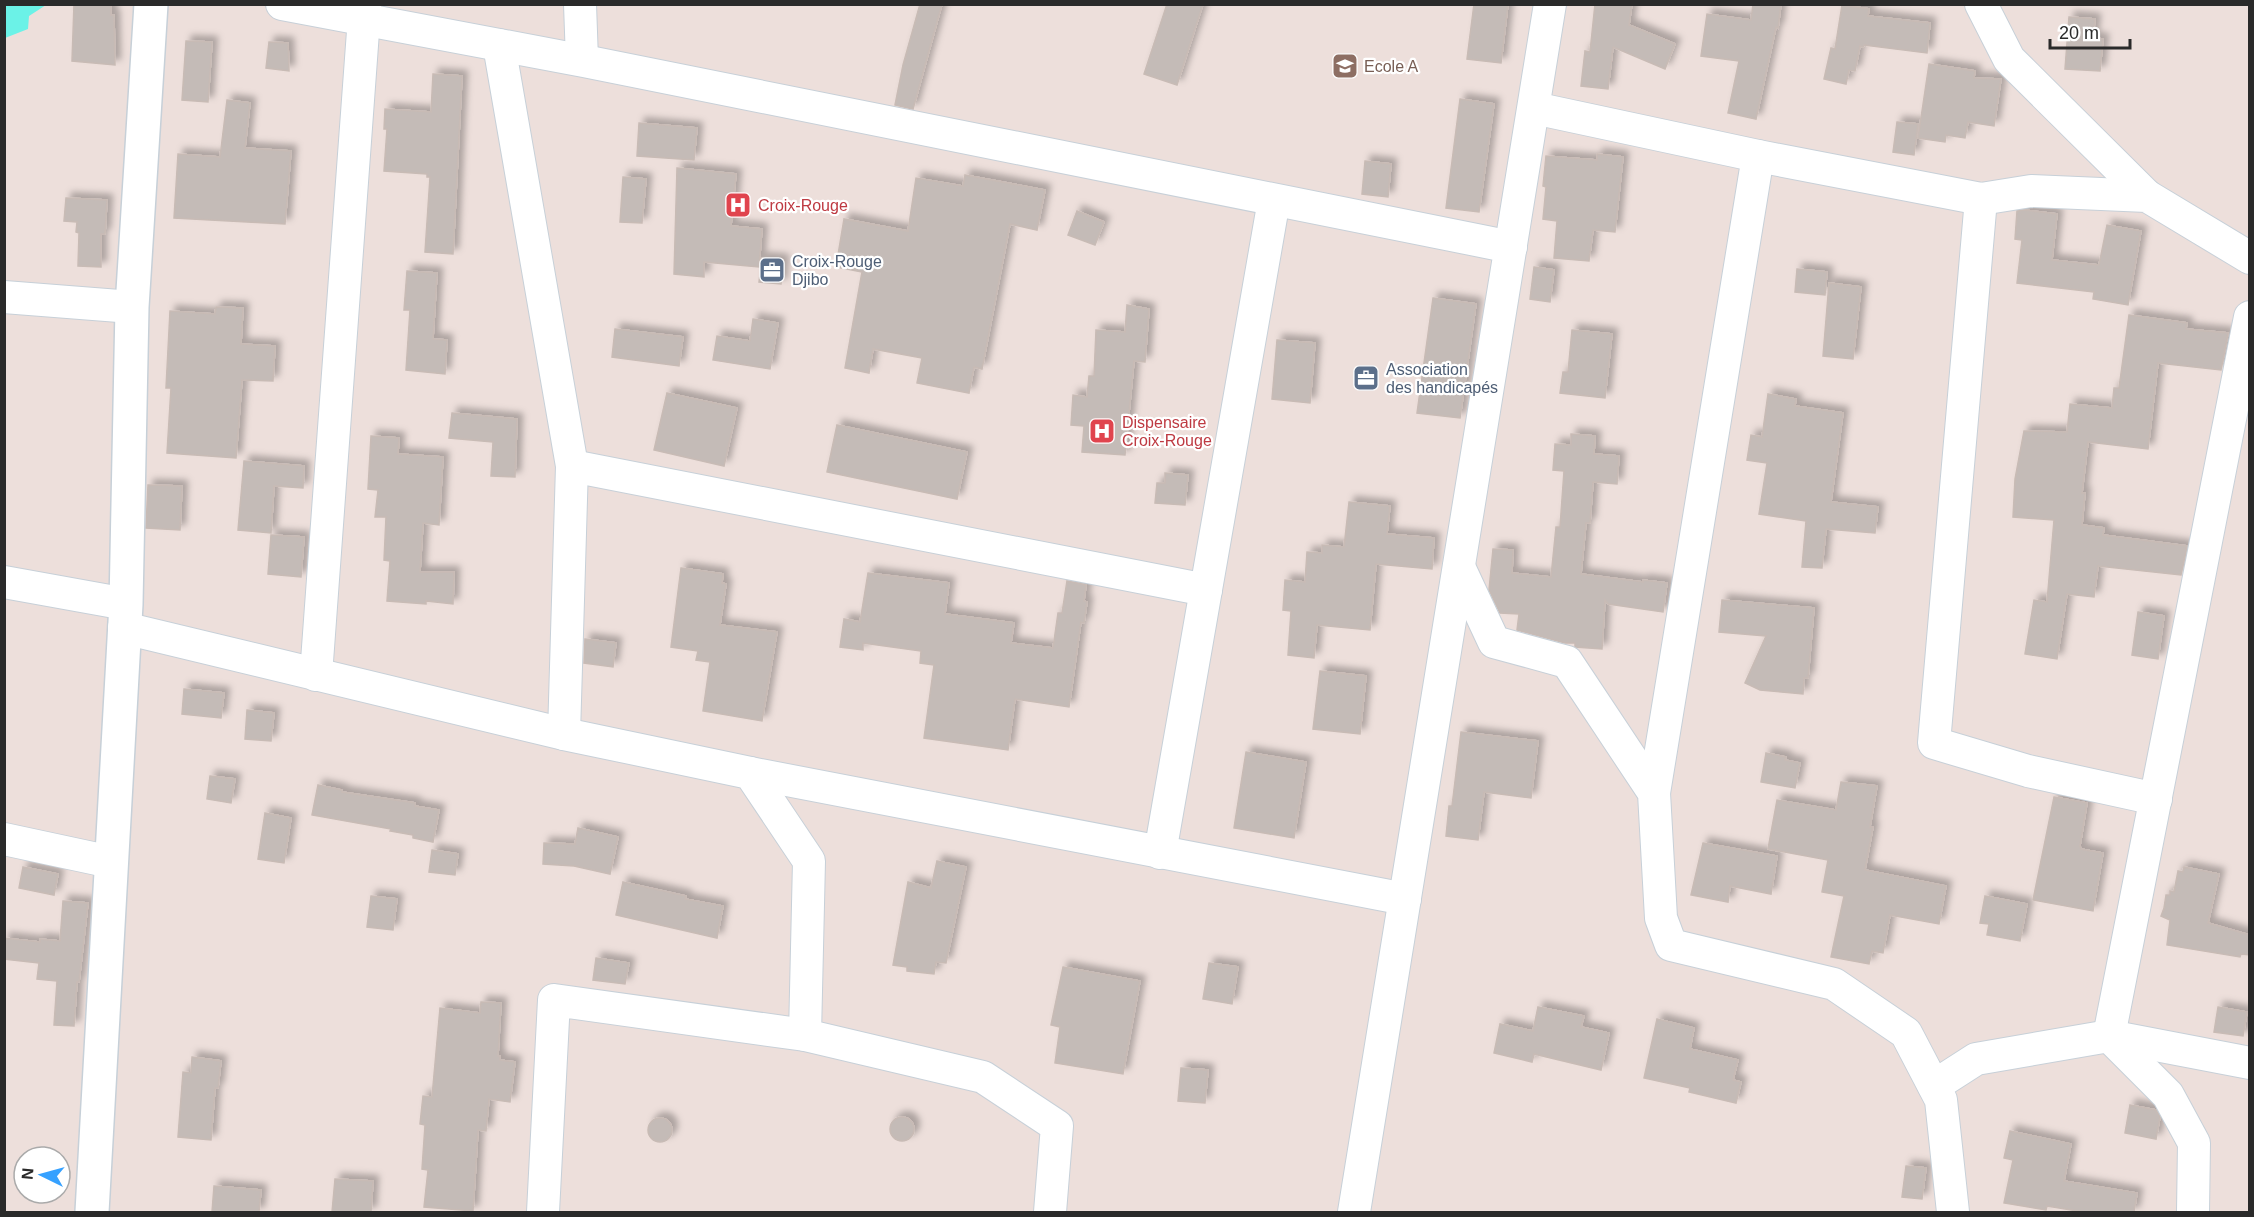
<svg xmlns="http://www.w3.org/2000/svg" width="2254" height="1217" font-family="Helvetica,sans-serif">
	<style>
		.water { fill: #6bf2e7 }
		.building { fill: #c4bbb7; stroke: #c8bbb5; stroke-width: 1.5; filter: url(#shadow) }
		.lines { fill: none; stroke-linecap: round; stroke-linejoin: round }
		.street-casing { stroke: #c7d0d8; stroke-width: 34 }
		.secondary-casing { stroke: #c7d0d8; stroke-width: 36 }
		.street { stroke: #fff; stroke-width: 32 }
		.secondary { stroke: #fff; stroke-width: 33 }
		.labels { text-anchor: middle; stroke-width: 4.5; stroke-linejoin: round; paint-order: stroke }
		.education-label { font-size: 16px; fill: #785e54; stroke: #fff; text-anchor: start }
		.health-label { font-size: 16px; fill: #be3a42; stroke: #fff; text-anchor: start }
		.service-label { font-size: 16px; fill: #4e5e75; stroke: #fff; text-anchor: start }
	</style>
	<defs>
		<filter id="shadow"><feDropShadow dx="5.5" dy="-5.5" stdDeviation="3" flood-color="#0004"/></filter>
	</defs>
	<rect width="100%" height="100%" fill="#eddfdb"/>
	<polygon class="water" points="5,4 46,4 46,5 29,16 28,29 5,38"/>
	<g class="building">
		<polygon points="74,4 111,4 111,15 114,15 115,65 72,61"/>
		<polygon points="920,4 942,4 913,109 895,105 903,65"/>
		<polygon points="1167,4 1203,4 1177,85 1144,74"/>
		<polygon points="1474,4 1508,4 1501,63 1467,59"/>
		<polygon points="1595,4 1632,4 1629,25 1675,44 1665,69 1613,47 1608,89 1581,86 1585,51 1590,52"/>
		<polygon points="1753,4 1781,4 1778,28 1776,27 1756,119 1728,113 1739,61 1701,56 1707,14 1751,20"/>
		<polygon points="1842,5 1869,9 1868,16 1930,23 1927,53 1864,45 1863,47 1860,46 1855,71 1849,70 1846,84 1824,79 1831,48 1835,49"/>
		<polygon points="2069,17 2095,19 2093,38 2103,39 2100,71 2065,69"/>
		<polygon points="186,41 212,42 208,102 182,100"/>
		<polygon points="269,42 288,43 289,71 266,68"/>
		<polygon points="1929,64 1975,71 1974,78 2001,79 1994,126 1968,122 1965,138 1946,135 1945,142 1918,138"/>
		<polygon points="433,74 462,76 453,254 425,252 430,177 427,177 427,174 384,171 387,129 384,129 385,109 431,112"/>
		<polygon points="1460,99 1494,104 1479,212 1446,208"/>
		<polygon points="227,100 250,103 245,148 291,151 285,224 174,218 178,154 220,157"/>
		<polygon points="1897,122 1918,124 1914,155 1893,152"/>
		<polygon points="639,123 697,128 694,160 637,156"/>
		<polygon points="1597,154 1623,157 1615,232 1593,230 1589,261 1554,258 1557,221 1543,219 1546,187 1543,186 1546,156 1597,160"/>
		<polygon points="1365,161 1391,164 1388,197 1362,194"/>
		<polygon points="677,168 736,174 731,226 762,229 759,267 704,262 704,277 674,274"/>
		<polygon points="965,175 1045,190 1037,230 1010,224 982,369 974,367 969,393 917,383 922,358 873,349 869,373 845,368 862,272 836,267 844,219 908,231 916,178 963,186"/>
		<polygon points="623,177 646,179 642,223 620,222"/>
		<polygon points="66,198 107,200 105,234 101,234 101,267 78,266 79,233 76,232 77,222 64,221"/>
		<polygon points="2024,210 2057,214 2052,260 2099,265 2107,225 2141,231 2128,305 2093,299 2094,292 2017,283 2022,240 2015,239 2017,211"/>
		<polygon points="1077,211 1104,222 1095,245 1068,235"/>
		<polygon points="762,258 783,260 781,284 759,282"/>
		<polygon points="1534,267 1554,270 1550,302 1530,299"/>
		<polygon points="1797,269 1827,272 1825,295 1795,292"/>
		<polygon points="407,271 437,273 433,339 447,340 445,374 406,370 410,310 404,310"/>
		<polygon points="1829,283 1861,287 1853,359 1823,356"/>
		<polygon points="1433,298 1476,304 1460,418 1417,413"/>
		<polygon points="1127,305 1149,309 1145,362 1134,361 1125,455 1082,452 1084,426 1071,425 1073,395 1087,397 1089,376 1094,376 1096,330 1125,332"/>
		<polygon points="216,307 243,308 241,344 275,346 273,381 242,380 236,458 167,453 171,388 166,388 170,311 215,314"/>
		<polygon points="2129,315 2187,323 2186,329 2228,333 2221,370 2158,363 2148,449 2088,442 2082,493 2085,493 2082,525 2104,528 2103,535 2187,546 2181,575 2098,566 2094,597 2067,594 2057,659 2025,654 2034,600 2047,602 2054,520 2013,517 2015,479 2024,431 2067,432 2070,404 2112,408 2114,388 2119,388"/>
		<polygon points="753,319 778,323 770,369 713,360 717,336 750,341"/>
		<polygon points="615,329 683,337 679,366 612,357"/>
		<polygon points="1572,330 1612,334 1605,398 1560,393 1563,372 1568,372"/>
		<polygon points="1277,340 1315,343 1310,403 1272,399"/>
		<polygon points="667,393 737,408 724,466 654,450"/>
		<polygon points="1768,394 1796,399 1795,406 1843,413 1831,502 1878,507 1875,533 1826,529 1822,568 1802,567 1806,521 1759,514 1767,463 1747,460 1751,435 1762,437"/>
		<polygon points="452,413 517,419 515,477 491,476 493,442 449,438"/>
		<polygon points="837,425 967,452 957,499 827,472"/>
		<polygon points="1571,434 1595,436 1594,454 1619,456 1617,484 1593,482 1590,523 1586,523 1581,574 1643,582 1643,580 1667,583 1663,612 1608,604 1605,600 1602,649 1575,647 1575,643 1565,643 1517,630 1519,614 1500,613 1489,590 1493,549 1513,550 1512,573 1551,577 1556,527 1560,527 1564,471 1553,470 1555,444 1571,445"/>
		<polygon points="371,436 399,438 398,454 443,457 439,525 423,523 420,572 454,572 453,604 426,601 426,604 387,601 390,561 384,560 386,517 375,517 378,490 368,489"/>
		<polygon points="244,461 304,466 303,488 274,486 271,533 238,530"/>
		<polygon points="1165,473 1188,475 1185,505 1155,503 1157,483 1165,483"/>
		<polygon points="148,485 182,486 180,530 146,528"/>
		<polygon points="1349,502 1390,506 1387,534 1434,538 1432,569 1376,564 1370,630 1317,625 1314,658 1288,655 1291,611 1283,610 1285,580 1305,582 1307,552 1322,553 1322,545 1344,547"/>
		<polygon points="271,535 304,537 301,577 268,574"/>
		<polygon points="681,568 723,574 722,583 726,584 720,625 777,632 762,721 703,711 710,662 696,660 698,651 671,647"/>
		<polygon points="868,573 949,583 945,614 1014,623 1011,643 1053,648 1058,613 1062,613 1067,581 1086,585 1084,601 1087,602 1084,623 1081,622 1069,707 1015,699 1008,750 924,738 934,665 920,663 921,651 863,643 863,650 840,647 844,619 860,622"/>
		<polygon points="1722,600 1814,608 1808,678 1804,678 1803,694 1760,690 1745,683 1766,636 1719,632"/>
		<polygon points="2138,612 2164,616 2158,659 2132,655"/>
		<polygon points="585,639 616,643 613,667 584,663"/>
		<polygon points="1320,671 1366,676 1360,734 1313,729"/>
		<polygon points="184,689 224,693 221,718 182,714"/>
		<polygon points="247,710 274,713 271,741 245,739"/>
		<polygon points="1461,732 1538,741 1531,798 1484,792 1478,840 1446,836 1449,806 1452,806"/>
		<polygon points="1246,752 1306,762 1294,838 1234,828"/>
		<polygon points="1766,753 1786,757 1785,760 1800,763 1795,788 1761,782"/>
		<polygon points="210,776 235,779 231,803 207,799"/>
		<polygon points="1841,782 1877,786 1870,827 1873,827 1865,870 1946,886 1939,924 1890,915 1883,953 1872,951 1869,964 1831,957 1844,896 1822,892 1828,860 1768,849 1777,800 1836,810"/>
		<polygon points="318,785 342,790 342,792 415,803 415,806 439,810 433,842 413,838 413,835 390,831 391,829 312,815"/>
		<polygon points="2054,797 2087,803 2080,846 2081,849 2103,853 2093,911 2033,900"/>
		<polygon points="265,813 291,818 284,863 258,859"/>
		<polygon points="578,828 618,837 610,874 574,866 543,864 544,843 575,844"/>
		<polygon points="1703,843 1777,856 1771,894 1730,886 1728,902 1691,895"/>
		<polygon points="432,850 458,854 455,875 429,872"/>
		<polygon points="937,861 966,867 946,963 936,962 934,974 907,971 907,967 893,965 908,882 931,888"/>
		<polygon points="23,867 58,874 54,895 19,888"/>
		<polygon points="2184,867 2219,874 2208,923 2250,935 2250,955 2241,954 2240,957 2167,945 2170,920 2161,916 2164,908 2166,895 2170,895 2170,891 2174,892 2178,871 2183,872"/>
		<polygon points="623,882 686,896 685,899 723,906 717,938 616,915"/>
		<polygon points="371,896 397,899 393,930 367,927"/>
		<polygon points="1985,896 2027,904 2020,941 1987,935 1989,924 1980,923"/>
		<polygon points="63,901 88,903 79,982 77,982 74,1026 54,1025 57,981 37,979 39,963 4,959 4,938 40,942 40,939 60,941"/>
		<polygon points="596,958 629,963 625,984 593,980"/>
		<polygon points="1209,963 1238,967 1232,1004 1203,999"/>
		<polygon points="1063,967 1140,981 1123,1074 1055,1063 1060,1027 1051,1025"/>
		<polygon points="481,1002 501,1003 498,1056 500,1056 500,1060 515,1062 510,1102 489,1099 486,1131 478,1130 473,1211 424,1207 428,1170 422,1169 425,1125 420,1124 423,1096 432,1097 440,1008 480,1013"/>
		<polygon points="1538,1007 1584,1016 1581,1027 1609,1033 1601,1070 1534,1054 1532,1062 1494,1053 1500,1024 1533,1031"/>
		<polygon points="2218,1007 2247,1012 2243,1036 2214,1032"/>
		<polygon points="1657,1019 1694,1028 1690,1049 1738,1060 1733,1080 1741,1082 1736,1103 1689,1092 1690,1088 1644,1078"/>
		<polygon points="192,1057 221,1061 218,1088 215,1088 211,1140 178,1137 183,1072 191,1073"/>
		<polygon points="1181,1068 1208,1070 1205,1103 1178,1101"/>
		<polygon points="2130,1105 2156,1110 2160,1117 2156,1139 2125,1133"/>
		<circle cx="902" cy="1129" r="12"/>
		<circle cx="660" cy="1130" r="12"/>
		<polygon points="2010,1131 2071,1144 2064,1181 2137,1193 2134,1212 2083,1212 2047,1206 2046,1210 2004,1203 2013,1160 2004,1158"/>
		<polygon points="1906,1166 1926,1168 1922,1199 1902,1197"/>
		<polygon points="335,1179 373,1181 371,1212 332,1212"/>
		<polygon points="214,1186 261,1190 259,1212 212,1212"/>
	</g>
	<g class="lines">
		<g class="street-casing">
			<g id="street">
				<polyline points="282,4 584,61 1511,247"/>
				<polyline points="580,4 582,60"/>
				<polyline points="1981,4 2009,59 2147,196"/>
				<polyline points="499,45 572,466 564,734"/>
				<polyline points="1534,108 1758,156 1981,199 2031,191 2147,196 2250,258"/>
				<polyline points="1981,199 1934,743 2028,771 2156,799"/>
				<polyline points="4,297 132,307"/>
				<polyline points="572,466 1206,590"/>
				<polyline points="1459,567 1494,642 1567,662 1654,793 1661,918 1671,945 1834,984 1906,1033 1941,1100 1953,1212"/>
				<polyline points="4,582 126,604"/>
				<polyline points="124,628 564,734 750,773 809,861 805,1035 983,1077 1057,1126 1050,1212"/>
				<polyline points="316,675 365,4"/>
				<polyline points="750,773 1405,899"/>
				<polyline points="1654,793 1758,156"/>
				<polyline points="4,839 111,862"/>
				<polyline points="1160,853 1274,200"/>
				<polyline points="2109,1036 2250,317"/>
				<polyline points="2109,1036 2168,1095 2194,1143 2193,1212"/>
				<polyline points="1934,1086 1976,1059 2109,1036 2250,1063"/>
				<polyline points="543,1212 554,1000 805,1035"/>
				<polyline points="1354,1212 1550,4"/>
			</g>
		</g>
		<g class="secondary-casing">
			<polyline id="secondary" points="92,1212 126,604 132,307 151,4"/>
		</g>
		<use href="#street" class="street"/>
		<use href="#secondary" class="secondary"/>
	</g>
	<defs>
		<g id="school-square" transform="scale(1.35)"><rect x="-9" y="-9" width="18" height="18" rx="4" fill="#8d6e63" stroke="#fff"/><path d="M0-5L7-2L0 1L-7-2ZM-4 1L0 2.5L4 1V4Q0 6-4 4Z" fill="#fff"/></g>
		<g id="hospital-square" transform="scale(1.35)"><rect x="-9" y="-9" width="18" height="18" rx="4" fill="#e0444e" stroke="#fff"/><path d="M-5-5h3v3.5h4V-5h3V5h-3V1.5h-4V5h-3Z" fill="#fff"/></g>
		<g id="office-square" transform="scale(1.35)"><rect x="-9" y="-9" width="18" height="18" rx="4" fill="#5c6f8a" stroke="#fff"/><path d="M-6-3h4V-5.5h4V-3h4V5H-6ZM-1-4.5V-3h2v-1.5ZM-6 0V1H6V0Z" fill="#fff"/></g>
	</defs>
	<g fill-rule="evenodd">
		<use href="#school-square" x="1345" y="66"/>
		<use href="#hospital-square" x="738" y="205"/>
		<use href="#office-square" x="772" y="270"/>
		<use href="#office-square" x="1366" y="378"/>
		<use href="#hospital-square" x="1102" y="431"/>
	</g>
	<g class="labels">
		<g class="education-label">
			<text x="1364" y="72">Ecole A</text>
		</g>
		<g class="health-label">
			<text x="758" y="211">Croix-Rouge</text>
			<text x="1122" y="428">Dispensaire<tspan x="1122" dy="18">Croix-Rouge</tspan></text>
		</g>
		<g class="service-label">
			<text x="792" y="267">Croix-Rouge<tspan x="792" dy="18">Djibo</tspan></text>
			<text x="1386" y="375">Association<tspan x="1386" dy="18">des handicapés</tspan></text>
		</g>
	</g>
	<rect width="2254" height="1217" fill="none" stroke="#2a2a2a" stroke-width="12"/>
	<g transform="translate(42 1175) rotate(275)"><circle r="28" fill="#ffffff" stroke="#aaaaaa" stroke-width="1.5"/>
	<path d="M0-4.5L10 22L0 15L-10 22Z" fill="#36a1ff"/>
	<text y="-9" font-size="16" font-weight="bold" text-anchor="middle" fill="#2a2a2a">N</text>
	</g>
	<path d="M2050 39v9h80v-9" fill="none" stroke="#2a2a2a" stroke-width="3"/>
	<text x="2059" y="39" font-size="18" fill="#2a2a2a" stroke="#ffffff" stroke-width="4.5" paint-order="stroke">20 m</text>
</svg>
